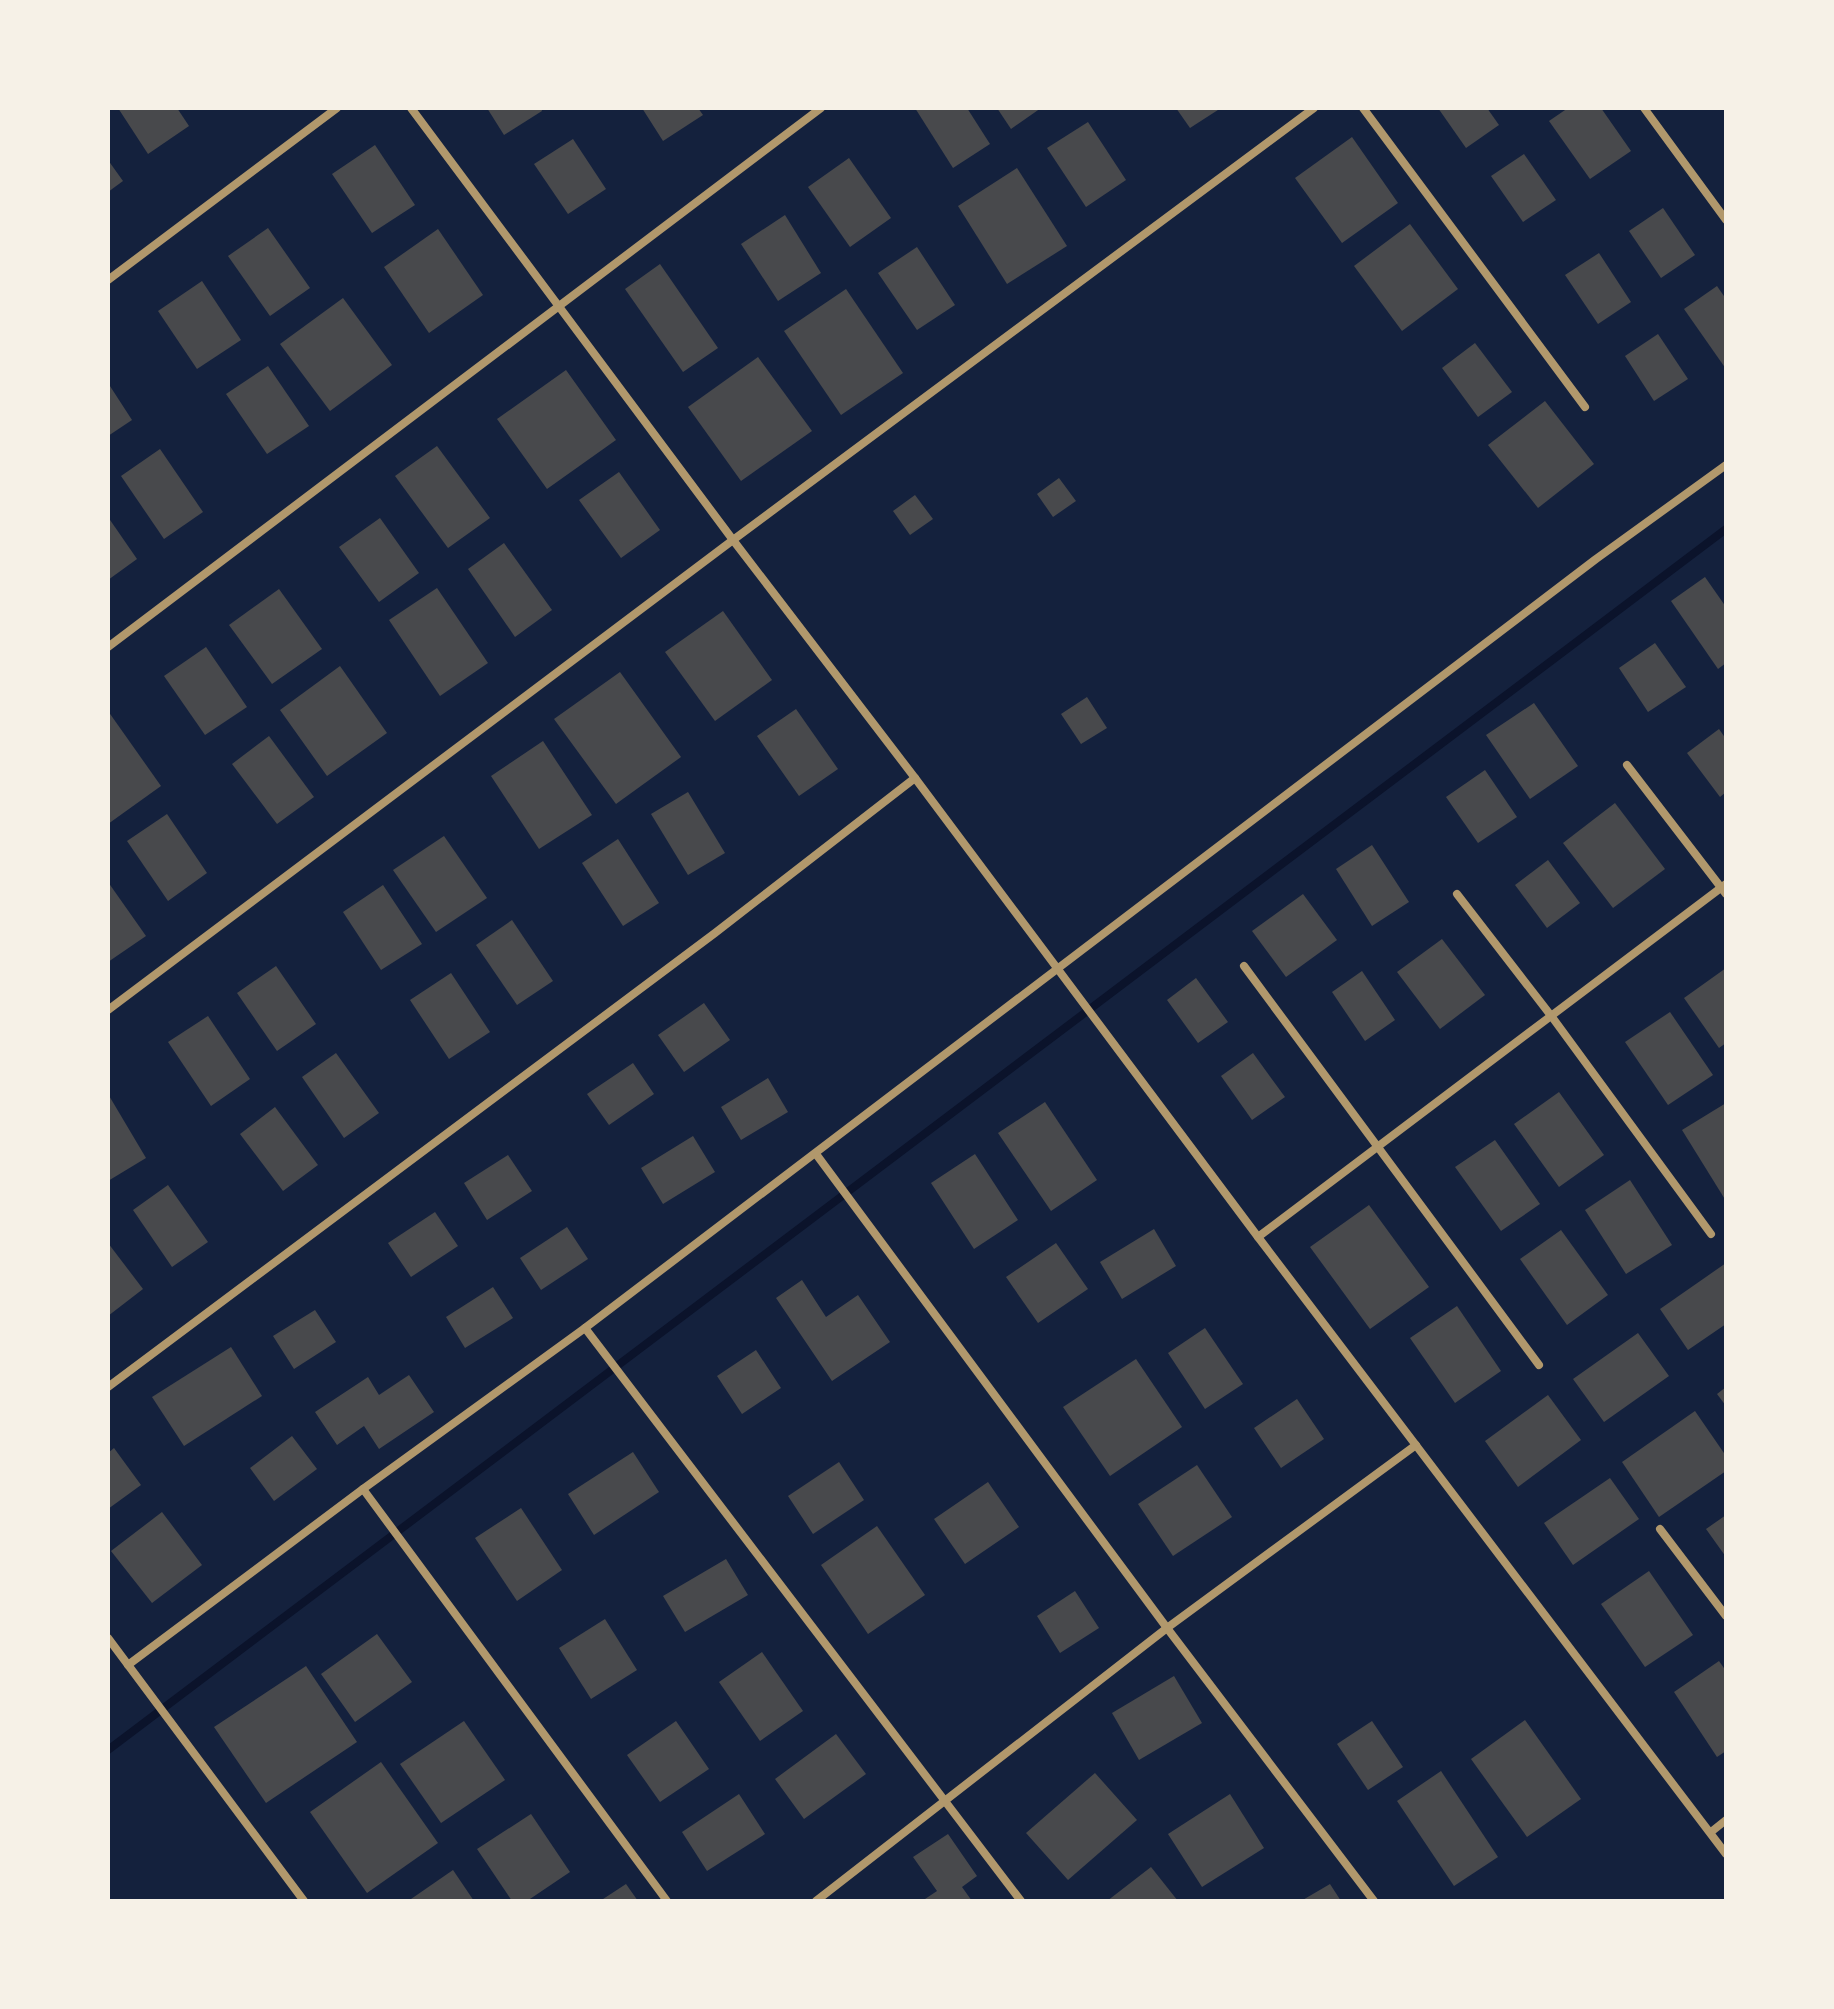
<svg xmlns="http://www.w3.org/2000/svg" width="1834" height="2009" font-family="Mulish,sans-serif">
	<style>
		.lines { fill: none; stroke-linecap: round; stroke-linejoin: round }
		.stream { stroke: #0b132b; stroke-width: 8 }
		.building { fill: #48494c }
		.minor { stroke: #b1986c; stroke-width: 8 }
	</style>
	<rect width="100%" height="100%" fill="#14213d"/>
	<g class="lines">
		<polyline class="stream" points="108,1750 1726,529"/>
	</g>
	<g class="building">
		<polygon points="118,108 177,108 189,126 148,154"/>
		<polygon points="487,108 541,108 542,111 504,135"/>
		<polygon points="642,108 698,108 703,115 663,141"/>
		<polygon points="915,108 967,108 990,144 953,168"/>
		<polygon points="997,108 1041,108 1011,129"/>
		<polygon points="1176,108 1221,108 1190,128"/>
		<polygon points="1438,108 1487,108 1499,125 1466,148"/>
		<polygon points="1568,108 1601,108 1631,151 1590,179 1549,121"/>
		<polygon points="1088,122 1126,180 1086,207 1047,148"/>
		<polygon points="1352,137 1398,203 1342,243 1295,178"/>
		<polygon points="573,139 606,189 568,214 534,164"/>
		<polygon points="375,145 415,205 372,233 332,174"/>
		<polygon points="1524,154 1556,200 1523,222 1491,176"/>
		<polygon points="849,158 891,218 850,247 808,187"/>
		<polygon points="108,160 123,181 108,192"/>
		<polygon points="1017,168 1067,246 1007,284 958,206"/>
		<polygon points="1663,208 1695,255 1661,278 1629,231"/>
		<polygon points="785,215 821,273 778,301 741,244"/>
		<polygon points="1410,224 1458,289 1402,331 1354,266"/>
		<polygon points="268,228 310,288 270,316 228,256"/>
		<polygon points="438,229 483,295 429,333 384,267"/>
		<polygon points="917,247 955,305 917,330 878,273"/>
		<polygon points="1599,253 1631,302 1598,324 1565,275"/>
		<polygon points="660,264 718,348 683,372 625,289"/>
		<polygon points="202,281 241,340 197,369 158,311"/>
		<polygon points="1717,286 1726,299 1726,369 1684,309"/>
		<polygon points="846,289 903,373 841,415 784,331"/>
		<polygon points="343,298 392,365 330,411 280,344"/>
		<polygon points="1658,334 1688,379 1654,401 1625,356"/>
		<polygon points="1475,343 1512,392 1478,417 1442,368"/>
		<polygon points="758,357 812,431 741,481 688,407"/>
		<polygon points="268,366 309,426 267,454 226,394"/>
		<polygon points="566,370 616,440 547,489 497,419"/>
		<polygon points="108,383 132,420 108,436"/>
		<polygon points="1545,401 1594,464 1538,508 1488,445"/>
		<polygon points="437,446 490,518 448,548 395,476"/>
		<polygon points="160,449 203,512 164,539 121,476"/>
		<polygon points="619,472 660,530 621,558 579,500"/>
		<polygon points="1059,478 1076,501 1053,517 1037,494"/>
		<polygon points="915,495 933,519 910,535 893,511"/>
		<polygon points="108,517 137,559 108,580"/>
		<polygon points="380,518 419,573 379,602 339,547"/>
		<polygon points="504,543 552,610 515,637 468,569"/>
		<polygon points="1705,577 1726,607 1726,663 1718,669 1671,601"/>
		<polygon points="437,588 488,663 440,696 389,620"/>
		<polygon points="279,589 322,649 272,684 229,625"/>
		<polygon points="723,611 772,680 715,721 665,652"/>
		<polygon points="1655,643 1686,687 1648,712 1619,668"/>
		<polygon points="206,647 247,707 205,735 164,676"/>
		<polygon points="340,666 387,733 327,776 280,710"/>
		<polygon points="620,672 681,757 616,804 554,719"/>
		<polygon points="1087,697 1107,728 1081,744 1061,714"/>
		<polygon points="1534,703 1578,766 1530,799 1486,735"/>
		<polygon points="796,709 838,769 799,796 757,736"/>
		<polygon points="108,711 161,786 108,824"/>
		<polygon points="1719,729 1726,739 1726,792 1720,797 1687,753"/>
		<polygon points="269,736 314,797 277,824 232,764"/>
		<polygon points="543,741 592,815 539,849 491,776"/>
		<polygon points="1485,770 1517,817 1478,843 1446,797"/>
		<polygon points="688,792 725,853 688,875 651,814"/>
		<polygon points="1615,803 1665,869 1613,908 1563,843"/>
		<polygon points="167,814 207,873 168,901 127,841"/>
		<polygon points="444,836 487,898 436,932 393,870"/>
		<polygon points="618,839 659,903 623,926 582,863"/>
		<polygon points="1372,845 1409,902 1372,926 1336,869"/>
		<polygon points="1548,860 1580,903 1547,928 1515,885"/>
		<polygon points="108,882 146,936 108,962"/>
		<polygon points="383,885 422,944 381,970 343,912"/>
		<polygon points="1303,894 1337,940 1286,977 1252,931"/>
		<polygon points="512,920 553,981 517,1005 476,945"/>
		<polygon points="1442,939 1485,995 1440,1029 1397,972"/>
		<polygon points="276,966 316,1024 277,1051 237,993"/>
		<polygon points="1726,968 1726,1043 1719,1048 1684,998"/>
		<polygon points="1362,971 1395,1020 1365,1041 1332,992"/>
		<polygon points="451,973 490,1032 449,1059 410,1000"/>
		<polygon points="1196,978 1228,1022 1198,1043 1167,1000"/>
		<polygon points="704,1003 730,1040 684,1072 658,1035"/>
		<polygon points="1670,1012 1713,1075 1668,1105 1625,1042"/>
		<polygon points="208,1016 250,1079 211,1106 168,1042"/>
		<polygon points="336,1053 379,1113 344,1138 302,1077"/>
		<polygon points="1253,1053 1285,1097 1252,1120 1221,1076"/>
		<polygon points="633,1063 654,1094 609,1125 587,1094"/>
		<polygon points="768,1078 788,1112 741,1140 721,1107"/>
		<polygon points="1559,1092 1604,1155 1559,1187 1514,1124"/>
		<polygon points="108,1094 146,1158 108,1181"/>
		<polygon points="1045,1102 1097,1180 1051,1211 998,1133"/>
		<polygon points="1726,1103 1726,1201 1682,1130"/>
		<polygon points="275,1107 318,1165 283,1191 240,1134"/>
		<polygon points="693,1136 715,1172 663,1204 641,1168"/>
		<polygon points="1495,1140 1540,1204 1501,1231 1455,1167"/>
		<polygon points="975,1154 1018,1220 974,1249 931,1183"/>
		<polygon points="508,1155 532,1191 487,1220 464,1183"/>
		<polygon points="1630,1180 1672,1245 1626,1274 1585,1210"/>
		<polygon points="168,1185 208,1242 172,1267 133,1210"/>
		<polygon points="1369,1205 1429,1287 1370,1329 1310,1247"/>
		<polygon points="435,1212 458,1246 411,1277 388,1243"/>
		<polygon points="567,1227 588,1259 541,1290 520,1258"/>
		<polygon points="1154,1229 1176,1266 1122,1299 1100,1262"/>
		<polygon points="1561,1230 1608,1295 1567,1325 1520,1259"/>
		<polygon points="108,1243 143,1289 108,1316"/>
		<polygon points="1056,1243 1088,1289 1038,1323 1006,1277"/>
		<polygon points="1726,1263 1726,1324 1688,1350 1660,1309"/>
		<polygon points="802,1280 826,1317 858,1295 890,1342 832,1381 776,1298"/>
		<polygon points="493,1287 513,1318 465,1348 446,1317"/>
		<polygon points="1457,1306 1501,1371 1455,1403 1410,1338"/>
		<polygon points="315,1310 336,1342 294,1369 273,1336"/>
		<polygon points="1205,1328 1243,1384 1205,1409 1168,1353"/>
		<polygon points="1638,1333 1669,1376 1604,1422 1573,1379"/>
		<polygon points="231,1347 262,1396 184,1446 152,1397"/>
		<polygon points="756,1350 781,1388 742,1414 717,1376"/>
		<polygon points="1136,1359 1182,1427 1110,1476 1063,1407"/>
		<polygon points="409,1375 434,1412 379,1449 364,1426 337,1445 315,1412 368,1377 379,1395"/>
		<polygon points="1726,1387 1726,1406 1717,1394"/>
		<polygon points="1548,1395 1581,1440 1518,1487 1485,1441"/>
		<polygon points="1297,1399 1324,1439 1281,1468 1254,1428"/>
		<polygon points="1695,1411 1726,1456 1726,1471 1659,1517 1622,1462"/>
		<polygon points="292,1436 317,1469 274,1501 250,1468"/>
		<polygon points="114,1448 141,1485 108,1509 108,1453"/>
		<polygon points="633,1452 659,1492 594,1535 568,1494"/>
		<polygon points="839,1462 864,1500 813,1534 788,1496"/>
		<polygon points="1197,1465 1232,1517 1173,1556 1138,1504"/>
		<polygon points="1610,1478 1639,1519 1573,1565 1544,1523"/>
		<polygon points="988,1482 1019,1527 965,1564 934,1519"/>
		<polygon points="521,1508 562,1570 517,1601 475,1538"/>
		<polygon points="162,1512 202,1565 152,1603 111,1551"/>
		<polygon points="1726,1515 1726,1557 1706,1529"/>
		<polygon points="877,1526 925,1595 868,1634 821,1565"/>
		<polygon points="726,1559 748,1595 685,1632 663,1596"/>
		<polygon points="1649,1571 1693,1635 1645,1667 1601,1604"/>
		<polygon points="1075,1591 1099,1628 1060,1653 1037,1616"/>
		<polygon points="605,1619 637,1670 591,1699 559,1648"/>
		<polygon points="377,1634 412,1682 355,1722 321,1674"/>
		<polygon points="762,1652 803,1711 760,1741 719,1682"/>
		<polygon points="1719,1661 1726,1671 1726,1751 1717,1757 1674,1692"/>
		<polygon points="306,1666 357,1742 266,1803 214,1727"/>
		<polygon points="1174,1676 1202,1723 1139,1760 1112,1713"/>
		<polygon points="1525,1720 1581,1799 1527,1837 1471,1759"/>
		<polygon points="464,1721 505,1780 441,1823 400,1764"/>
		<polygon points="676,1721 709,1769 660,1802 627,1755"/>
		<polygon points="1372,1721 1403,1767 1368,1790 1337,1744"/>
		<polygon points="836,1734 866,1774 804,1819 775,1779"/>
		<polygon points="381,1762 438,1843 367,1893 310,1812"/>
		<polygon points="1441,1771 1498,1857 1454,1886 1397,1801"/>
		<polygon points="1095,1773 1137,1820 1068,1880 1026,1833"/>
		<polygon points="739,1794 765,1834 707,1871 682,1832"/>
		<polygon points="1230,1794 1264,1848 1202,1887 1168,1834"/>
		<polygon points="531,1814 570,1872 527,1901 512,1901 477,1849"/>
		<polygon points="948,1834 977,1876 962,1887 972,1901 922,1901 937,1891 913,1857"/>
		<polygon points="1151,1867 1178,1901 1107,1901"/>
		<polygon points="453,1870 474,1901 412,1901 411,1899"/>
		<polygon points="626,1884 638,1901 600,1901"/>
		<polygon points="1330,1884 1341,1901 1301,1901"/>
	</g>
	<g class="lines">
		<g class="minor">
			<polyline points="411,108 733,540 915,778 1258,1237 1726,1854"/>
			<polyline points="1363,108 1585,407"/>
			<polyline points="1644,108 1726,220"/>
			<polyline points="108,280 337,108"/>
			<polyline points="108,647 821,108"/>
			<polyline points="1627,765 1726,894"/>
			<polyline points="1457,894 1552,1017 1711,1234"/>
			<polyline points="1244,966 1539,1365"/>
			<polyline points="108,1010 733,540 1314,108"/>
			<polyline points="816,1154 1167,1628 1374,1901"/>
			<polyline points="1258,1237 1726,884"/>
			<polyline points="585,1328 1021,1901"/>
			<polyline points="108,1387 715,933 915,778"/>
			<polyline points="363,1489 667,1901"/>
			<polyline points="1660,1529 1726,1616"/>
			<polyline points="108,1638 304,1901"/>
			<polyline points="128,1665 363,1489 585,1328 1596,559 1726,465"/>
			<polyline points="1711,1832 1726,1820"/>
			<polyline points="816,1901 1167,1628 1416,1445"/>
		</g>
	</g>
	<rect width="1834" height="2009" fill="none" stroke="#f6f1e7" stroke-width="220"/>
</svg>
